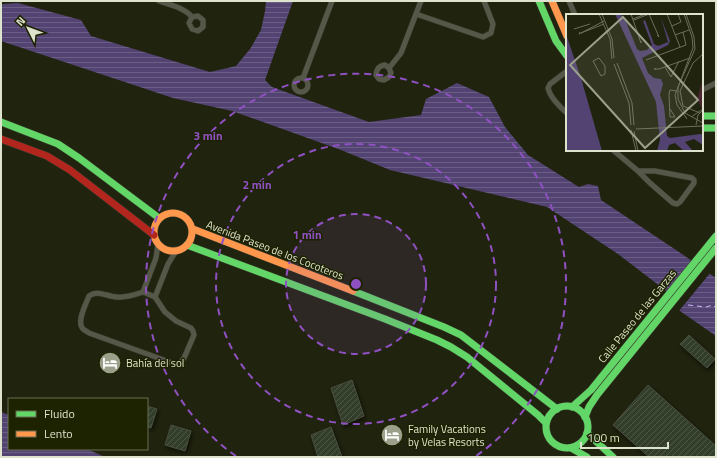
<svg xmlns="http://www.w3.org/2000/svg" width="717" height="458" font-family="'Titillium Web',sans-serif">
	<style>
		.water { fill: url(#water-rules) }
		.pier { fill: #20230e }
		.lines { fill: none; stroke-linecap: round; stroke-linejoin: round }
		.ferry { stroke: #ccb8fc; stroke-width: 1; stroke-dasharray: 5 4; stroke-linecap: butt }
		.building { fill: url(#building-hatch); stroke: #484e3e; filter: url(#shadow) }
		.street-casing { stroke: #393c2d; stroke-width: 6 }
		.fast-casing { stroke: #393c2d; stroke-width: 8 }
		.slow-casing { stroke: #393c2d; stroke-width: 8 }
		.jam-casing { stroke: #393c2d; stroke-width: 8 }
		.street { stroke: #555849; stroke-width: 5 }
		.fast { stroke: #63d668; stroke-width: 7 }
		.slow { stroke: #ff974d; stroke-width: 7 }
		.jam { stroke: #b3261e; stroke-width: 7 }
		.ring { fill: none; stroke: #8f51c2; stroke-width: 2; stroke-dasharray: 7 5 }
		.labels { text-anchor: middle; stroke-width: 3; stroke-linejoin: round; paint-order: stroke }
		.street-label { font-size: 11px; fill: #dde3cd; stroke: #1d2200 }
		.poi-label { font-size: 11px; fill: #dde3cd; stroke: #1d2200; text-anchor: start }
		.inset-river { fill: none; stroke: #534372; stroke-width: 2 }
		.inset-road { fill: none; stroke: #6c705a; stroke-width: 1 }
		.view { fill: #9ba08a; fill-opacity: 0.15; stroke: #9ba08a; stroke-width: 2 }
		.inset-edge { fill: none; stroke: #dde3cd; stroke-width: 2 }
		.centre { fill: #8f51c2; stroke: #1d2200; stroke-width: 2 }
		.ring-label { font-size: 12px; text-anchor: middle; font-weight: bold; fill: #8f51c2; stroke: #1d2200; stroke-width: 3; stroke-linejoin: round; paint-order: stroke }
	</style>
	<defs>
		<pattern id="water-rules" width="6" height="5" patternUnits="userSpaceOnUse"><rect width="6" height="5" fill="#534372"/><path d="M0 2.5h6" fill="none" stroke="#6b5e85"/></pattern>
		<pattern id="building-hatch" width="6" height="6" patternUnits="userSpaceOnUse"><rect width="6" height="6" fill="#333c29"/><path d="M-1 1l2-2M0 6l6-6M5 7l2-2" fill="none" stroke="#505847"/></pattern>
		<filter id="shadow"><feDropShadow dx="1.5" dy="2.5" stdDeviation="2" flood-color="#0009"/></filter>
	</defs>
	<rect width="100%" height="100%" fill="#20230e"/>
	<g class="water">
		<polygon points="266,1 293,1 265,80 272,87 369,122 421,115 426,99 457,83 489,97 505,127 528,155 579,187 588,184 598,186 601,200 682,254 716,278 716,336 680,311 665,290 618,254 547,207 390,170 341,150 232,111 173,98 1,41 1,6 3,4 18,3 81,20 91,36 210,72 236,66 250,49 261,30 265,11"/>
		<polygon points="1,412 9,415 9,449 87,449 105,457 1,457"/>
	</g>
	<polygon class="pier" points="695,261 711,272 678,312 666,296"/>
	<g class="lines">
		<polyline class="ferry" points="688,305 706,307 713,305 716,308"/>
	</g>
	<g class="building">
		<polygon points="689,335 715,359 707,368 680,344"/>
		<polygon points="352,380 364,416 343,425 331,388"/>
		<polygon points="648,385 716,446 716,457 649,457 613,425"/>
		<polygon points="147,406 157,409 151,428 147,427"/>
		<polygon points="171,425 191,431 185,451 165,445"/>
		<polygon points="331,427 342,457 318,457 311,435"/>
	</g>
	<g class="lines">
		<g class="street-casing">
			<g id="street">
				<path d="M159,1C170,5 185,8 192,17"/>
				<polyline points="569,1 575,15"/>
				<polyline points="416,14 483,37 491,33 493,24 484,1"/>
				<polygon points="198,16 203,20 203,27 198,31 192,29 189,23 192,17"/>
				<path d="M389,68L385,65C379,66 377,68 376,75L379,79L384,80L389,77L391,73L389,68L401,53L421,1"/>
				<path d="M567,71L550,84L548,88C550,97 560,107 567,113"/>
				<polyline points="303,78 332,1"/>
				<circle cx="301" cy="85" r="7"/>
				<polyline points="702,90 716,83"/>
				<polyline points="613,150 638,171 650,183 673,203 677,204 680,202 694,183 694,180 692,178 655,171 638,171"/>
				<path d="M143,292L155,297L165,312L176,321L191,328L193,331L194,335L184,358L180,363L175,364L89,333C88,332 84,330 83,329C76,322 86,304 89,296C98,289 107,297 117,297C126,298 134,295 143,292Z"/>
				<polyline points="143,292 156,258 158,244"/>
				<polyline points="155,297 168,264 176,251"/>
			</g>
		</g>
		<g class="fast-casing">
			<g id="fast">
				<polyline points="539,1 556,41 567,56"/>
				<polyline points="702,116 716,116"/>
				<polyline points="1,122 58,144 79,158 159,218"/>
				<polyline points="702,128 716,128"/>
				<polyline points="187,245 385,319 437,340 451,347 467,357 538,415 546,423"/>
				<polyline points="353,291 444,327 461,335 557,409"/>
				<circle cx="567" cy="427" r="21"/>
				<polyline points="572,407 591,390 716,236"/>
				<polyline points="585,417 589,407 597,395 716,248"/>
				<polyline points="587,433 613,457"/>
				<polyline points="571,448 587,457"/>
			</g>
		</g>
		<g class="slow-casing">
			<g id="slow">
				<polyline points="552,1 567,36"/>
				<circle cx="173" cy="232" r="19"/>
				<polyline points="193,229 353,291"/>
			</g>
		</g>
		<g class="jam-casing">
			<polyline id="jam" points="1,139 47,156 70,170 154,235"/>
		</g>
		<use href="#street" class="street"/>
		<use href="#fast" class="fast"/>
		<use href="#slow" class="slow"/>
		<use href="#jam" class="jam"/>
	</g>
	<circle cx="356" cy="284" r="70" fill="#8f51c2" fill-opacity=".12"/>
	<g class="ring">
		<circle cx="356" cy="284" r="70"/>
		<circle cx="356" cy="284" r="140"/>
		<path d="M236 456A210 210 0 1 1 476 456"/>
	</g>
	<defs>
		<g id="hotel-disc" transform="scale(1.15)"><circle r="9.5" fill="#9ba08a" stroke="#1d2200"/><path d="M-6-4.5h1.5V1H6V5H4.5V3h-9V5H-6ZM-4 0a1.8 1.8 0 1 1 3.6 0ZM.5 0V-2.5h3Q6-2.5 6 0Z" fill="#fff"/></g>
	</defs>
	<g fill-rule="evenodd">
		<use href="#hotel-disc" x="110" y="363"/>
		<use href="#hotel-disc" x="392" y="435"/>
	</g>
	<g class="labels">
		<g class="street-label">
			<text transform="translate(275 250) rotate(21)" y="4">Avenida Paseo de los Cocoteros</text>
			<text transform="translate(637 316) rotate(-51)" y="4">Calle Paseo de las Garzas</text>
		</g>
		<g class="poi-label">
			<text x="126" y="367">Bahía del sol</text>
			<text x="408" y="433">Family Vacations<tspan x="408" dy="13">by Velas Resorts</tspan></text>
		</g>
	</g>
	<g transform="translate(566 14)">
		<rect width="137" height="137" fill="#20230e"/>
		<path d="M137,66V94L136,95L131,84Z" fill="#492731"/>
		<path d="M49,0H54L59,5L71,35L74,37L81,36L86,31L77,7L79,6L88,30L92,32L102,28L95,4L104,27L102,31L76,44L82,59L88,64L95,65L97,70L94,81L98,92L101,122L104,124L134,120L137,121V131L128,125L119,128L127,137H118L109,129L103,131L101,137H91L94,126L90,88ZM0,20L15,64L36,137H0Z" fill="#534372"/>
		<path class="inset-river" d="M94,115L96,118L97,137"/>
		<path class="inset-road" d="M33,0L44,25L46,45M36,0L46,25L48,44M65,0L75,29V27M83,0L93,23L91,21M101,0L114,33M118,0L126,23L127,34L109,81L111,91L121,105M120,0L128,23L129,35L112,73V85L119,99L137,109M67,5L79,0M68,6L83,0M106,12L115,8L112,0M8,15L24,10M14,18L13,20L38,7M15,19L38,10M109,21L123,16M33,44L39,52V60L35,62L27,47ZM80,46L120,31L117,18M51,49L66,89L68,111M48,50L63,89L65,111M99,53L105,63L113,47M90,55H88H93L124,44M104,95L109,103H104L103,80L104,76L110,77M134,99L117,92L114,77L127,49L137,40M125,103L137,95M130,111L132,101L137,96M70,115L137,112M65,116L70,137M68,117L72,137"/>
		<path class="view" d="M57,3L132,86L79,134L4,51Z"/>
		<rect width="137" height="137" class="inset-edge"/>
	</g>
	<circle cx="356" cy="284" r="6" class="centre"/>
	<g class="ring-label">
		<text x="208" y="140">3 min</text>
		<text x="257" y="189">2 min</text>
		<text x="307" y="239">1 min</text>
	</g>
	<rect width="717" height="458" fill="none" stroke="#dde3cd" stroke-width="4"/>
	<rect x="8" y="398" width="140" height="52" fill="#1d2200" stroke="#6a6f52"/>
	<rect x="16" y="411" width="20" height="6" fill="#63d668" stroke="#6a6f52"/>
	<text x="44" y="418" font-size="12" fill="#dde3cd">Fluido</text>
	<rect x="16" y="431" width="20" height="6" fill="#ff974d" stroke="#6a6f52"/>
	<text x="44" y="438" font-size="12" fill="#dde3cd">Lento</text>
	<g transform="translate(28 28) rotate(312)" stroke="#1d2200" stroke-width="3" paint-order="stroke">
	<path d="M0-3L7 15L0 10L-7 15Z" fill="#dde3cd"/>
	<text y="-6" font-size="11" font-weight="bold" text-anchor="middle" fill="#dde3cd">N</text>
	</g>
	<path d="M581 442v6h87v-6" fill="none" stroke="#dde3cd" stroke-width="2"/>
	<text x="587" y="442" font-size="12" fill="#dde3cd" stroke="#1d2200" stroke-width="3" paint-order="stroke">100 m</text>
</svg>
